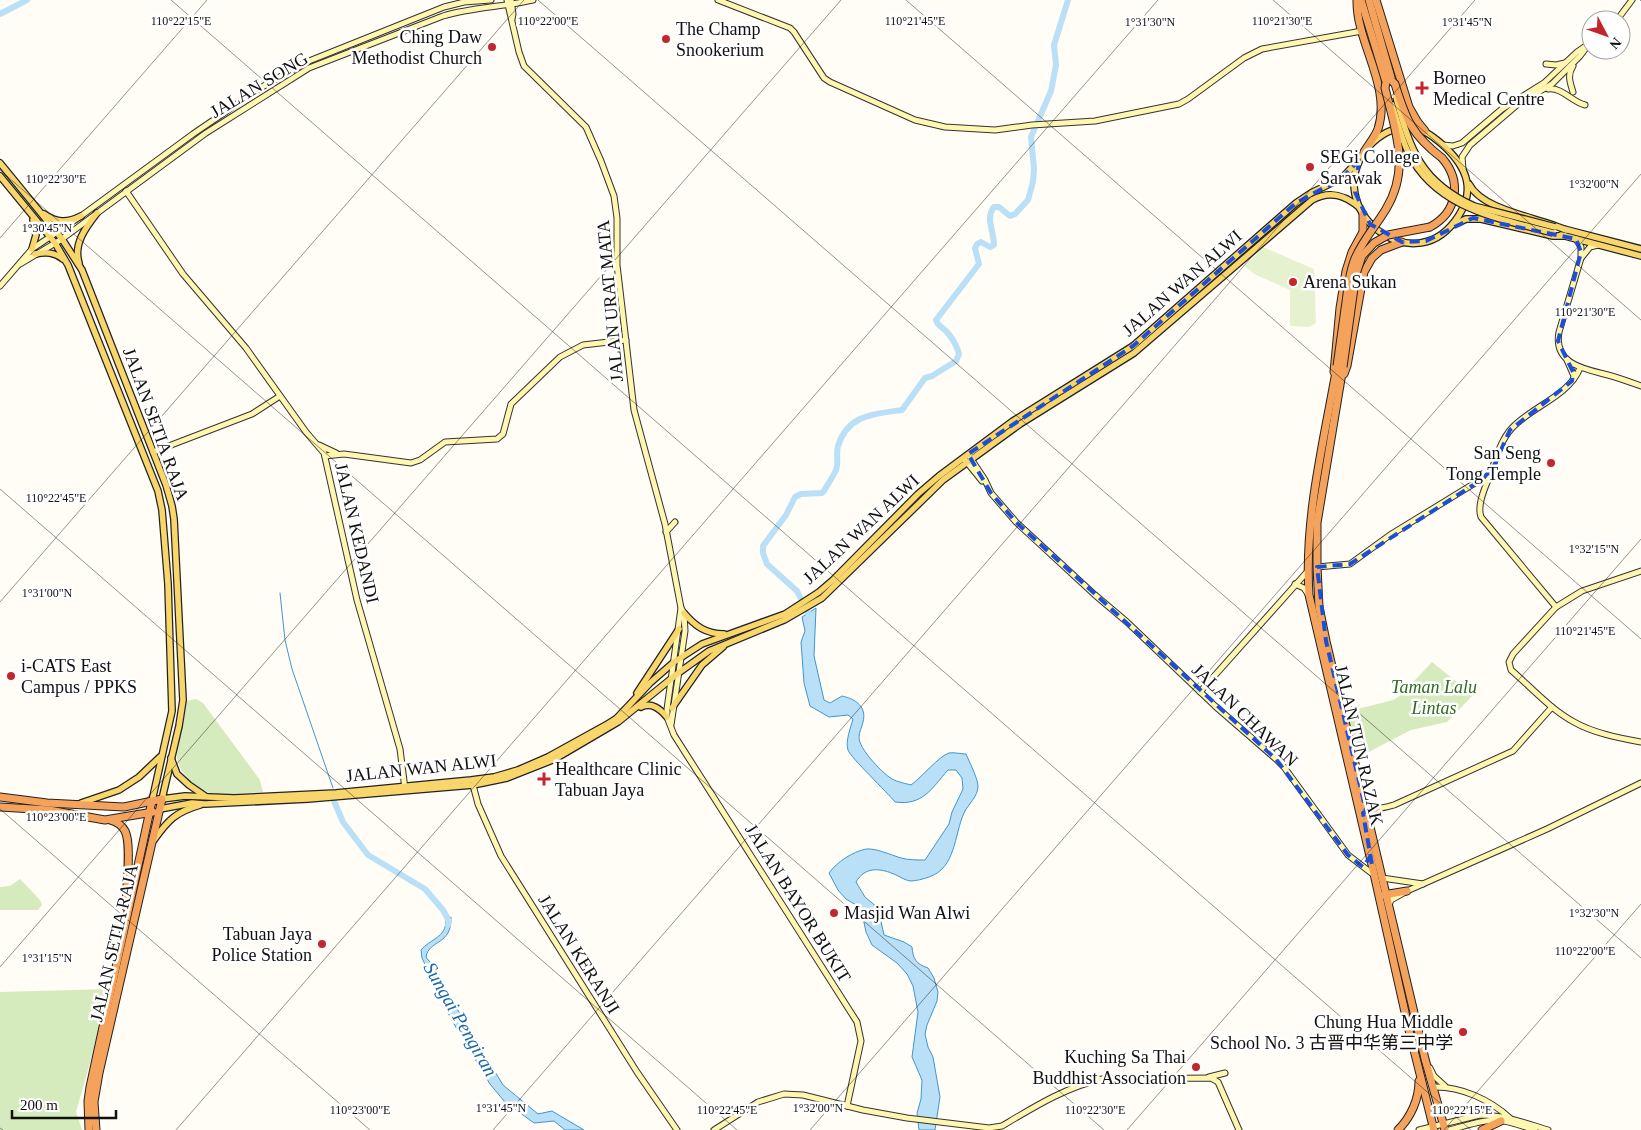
<svg xmlns="http://www.w3.org/2000/svg" width="1641" height="1130" font-family="'Times New Roman','Noto Sans SC',serif">
	<style>
		.green { fill: #d5ebbd }
		.pitch { fill: #e6f2cf }
		.water { fill: #b9e0f7; stroke: #3f96cf }
		.lines { fill: none; stroke-linecap: round; stroke-linejoin: round }
		.stream { stroke: #3f96cf; stroke-width: 1 }
		.river { stroke: #b9e0f7; stroke-width: 6 }
		.secondary-casing { stroke: #333; stroke-width: 7 }
		.primary-casing { stroke: #222; stroke-width: 8 }
		.highway-casing { stroke: #222; stroke-width: 9 }
		.secondary { stroke: #fff6b0; stroke-width: 5 }
		.primary { stroke: #f9d66b; stroke-width: 5.5 }
		.highway { stroke: #f5a25d; stroke-width: 7 }
		.primary-bridge-casing { stroke: #222; stroke-width: 8; stroke-linecap: butt }
		.highway-bridge-casing { stroke: #222; stroke-width: 9; stroke-linecap: butt }
		.primary-bridge { stroke: #f9d66b; stroke-width: 5.5 }
		.highway-bridge { stroke: #f5a25d; stroke-width: 7 }
		.marked { fill: none; stroke: #1d4ed8; stroke-width: 4; stroke-dasharray: 10 6; stroke-linejoin: round }
		.ticks { fill: none; stroke: #111; stroke-width: 1; stroke-opacity: 0.45 }
		.poi-dot { fill: #c4262e; stroke: #fff; stroke-width: 2 }
		.labels { text-anchor: middle; stroke-width: 5; stroke-linejoin: round; paint-order: stroke }
		.poi-label { font-size: 18px; fill: #111; stroke: #fff; text-anchor: start }
		.street-label { font-size: 18px; fill: #111; stroke: #fff }
		.park-label { font-size: 18px; font-style: italic; fill: #2f6b1f; stroke: #fff }
		.water-label { font-size: 19px; font-style: italic; fill: #1768a6; stroke: #fff }
		.ticks-label { font-size: 12px; text-anchor: middle; fill: #111; stroke: #fff; stroke-width: 5; stroke-linejoin: round; paint-order: stroke }
	</style>
	<rect width="100%" height="100%" fill="#fffdf5"/>
	<g class="green">
		<polygon points="1432,662 1473,695 1447,722 1411,730 1359,757 1346,712 1393,700 1401,695"/>
		<path d="M196,699L203,703L260,780L263,792C235,794 203,802 185,775C181,770 178,764 177,758C175,745 184,715 186,701Z"/>
		<polygon points="20,879 40,900 42,905 38,910 0,910 0,887 10,886"/>
		<polygon points="111,989 76,1112 82,1130 0,1130 0,992"/>
	</g>
	<polygon class="pitch" points="1263,247 1314,269 1316,323 1309,327 1290,326 1290,290 1254,274 1245,266"/>
	<g class="water">
		<path d="M816,608L814,656L824,700L830,703L842,696C856,699 867,707 863,722C862,727 859,732 859,737C859,749 880,770 889,777C896,782 904,783 911,785C922,777 939,756 949,753C954,752 961,754 966,754C969,761 978,779 978,786C978,797 968,804 964,813C954,835 956,868 929,877C924,879 915,881 910,881C905,880 900,877 896,875C881,868 865,866 856,882L865,897L878,908L884,935L904,942L912,947C913,959 916,964 928,968L934,978L938,992L937,1001L927,1025L925,1034L928,1047L933,1057L940,1097L935,1130H919L917,1113L921,1099L922,1080L912,1057L918,1012L913,986L907,974L897,963L872,945L866,932L862,913L856,905L846,899L838,890L829,873C837,862 852,852 866,849C876,848 891,855 901,858C908,860 917,860 925,860L949,824L952,812L963,789L962,778L956,770H948C932,788 923,806 895,802C888,793 850,757 848,750C845,741 851,727 853,719L848,715L829,717L810,706L804,683L801,642L805,631L802,617Z"/>
		<path d="M451,917C452,946 429,939 426,957L439,974L447,992L503,1085L538,1114L552,1111L584,1130H565L554,1121L534,1123L504,1101L490,1084L451,1019L422,958L421,950C430,939 446,938 446,920Z"/>
	</g>
	<g class="lines">
		<polyline class="stream" points="280,593 285,640 292,669 333,788"/>
		<g class="river">
			<polyline points="0,14 27,0"/>
			<path d="M811,619L797,591L767,564L763,553V546L786,515L795,497L801,494L822,493L824,491C828,483 836,474 837,466C838,460 836,453 838,446C848,414 874,414 902,410L925,378L932,376L956,361L959,354C957,346 953,339 947,332C943,328 938,326 936,320L979,264L975,248L977,244L981,242L990,247L994,245C994,231 985,218 994,207H999L1010,216L1015,214L1028,200L1033,182L1034,169L1031,137L1051,91L1056,65L1054,45L1068,0"/>
			<polyline points="334,801 343,822 368,855 425,889 443,910 449,921 448,925"/>
		</g>
		<g class="secondary-casing">
			<g id="secondary">
				<polyline points="507,0 519,52 524,66 586,127 601,161 614,196 617,218 617,265 634,410 665,524 681,608 684,613 685,631 671,725"/>
				<polyline points="511,0 513,14 512,19"/>
				<polyline points="718,0 790,28 794,32 824,78 830,82 915,120 945,127 995,130 1032,125 1095,121 1179,104 1188,99 1244,58 1262,49 1362,31"/>
				<polyline points="1617,20 1632,0"/>
				<polyline points="1546,64 1556,65 1565,63"/>
				<path d="M1573,66C1567,75 1570,82 1573,92"/>
				<path d="M1548,89C1562,87 1572,102 1585,105"/>
				<polyline points="1443,145 1453,146 1462,143 1502,109 1544,83 1577,52 1587,45"/>
				<polyline points="1463,169 1462,157 1470,145 1518,104 1552,84 1580,56 1589,44"/>
				<polyline points="126,191 183,274 246,348 306,432 324,453 357,600 400,749 405,789"/>
				<path d="M1576,239L1581,247V258L1559,332C1553,364 1584,369 1608,375C1619,378 1630,382 1641,386"/>
				<polyline points="1582,257 1590,247 1598,245"/>
				<path d="M20,264L62,239L206,133L309,68L443,16C472,7 503,7 533,0"/>
				<polyline points="0,286 32,249 81,216 193,134 262,87 304,63 444,7 464,2 491,0"/>
				<polyline points="1567,360 1574,376 1573,380"/>
				<polyline points="319,445 336,453"/>
				<polyline points="153,452 252,414 280,396"/>
				<polyline points="325,456 344,454 411,463 420,460 445,442 497,439 503,434 511,404 560,357 583,345 626,340"/>
				<polyline points="969,456 985,480 991,493 1016,522 1095,595 1127,622 1215,706 1276,759 1284,767 1348,855 1374,875"/>
				<polyline points="965,460 982,481"/>
				<polyline points="666,532 675,522"/>
				<polyline points="1317,567 1350,564 1390,535 1475,483 1482,480 1487,482"/>
				<path d="M1641,571L1582,591L1556,607L1513,654L1509,662L1511,670C1531,687 1550,709 1574,722C1593,733 1619,738 1641,742"/>
				<polyline points="1295,584 1304,588 1308,594"/>
				<path d="M1556,607L1481,517C1477,506 1484,490 1488,480C1495,463 1499,442 1512,428C1531,407 1569,396 1580,368"/>
				<polyline points="681,608 667,709 667,717 674,735 857,1022 861,1041 847,1106"/>
				<polyline points="1200,692 1307,572"/>
				<polyline points="473,785 478,804 501,856 637,1072 677,1130"/>
				<path d="M1365,797C1372,812 1380,809 1394,805L1513,751L1552,707"/>
				<polyline points="1371,824 1373,815 1380,809"/>
				<polyline points="1382,878 1423,884"/>
				<polyline points="1389,905 1391,900 1407,891 1547,829 1641,783"/>
				<polyline points="1430,1068 1434,1076 1445,1086"/>
				<polyline points="1209,1077 1225,1073"/>
				<path d="M1433,1087C1461,1086 1490,1100 1510,1118"/>
				<path d="M714,1130L758,1102L784,1094L803,1095L863,1110L907,1118L989,1128L1002,1126C1034,1107 1066,1087 1102,1079L1211,1078L1218,1082L1239,1130"/>
				<path d="M1419,1130L1480,1115C1504,1115 1525,1123 1548,1130"/>
				<path d="M1449,1130C1466,1126 1486,1118 1504,1121C1515,1123 1525,1127 1535,1130"/>
			</g>
		</g>
		<g class="primary-casing">
			<g id="primary">
				<path d="M1403,127C1422,128 1429,133 1443,145C1468,168 1477,192 1455,221C1410,281 1322,208 1366,150C1376,137 1387,130 1403,127Z"/>
				<polyline points="0,163 62,239 82,270 166,485 172,506 174,519 183,700 179,726 162,799 185,796 234,798 336,793 471,780 494,777 518,770 548,757 606,725 617,718 650,683 674,662 702,644 785,614 819,592 833,580 918,494 939,476 1013,421 1133,346 1296,203 1311,193 1342,178 1359,160"/>
				<polyline points="0,176 55,243 68,265 158,491 162,510 168,584 172,711 152,801"/>
				<path d="M1469,184C1483,211 1538,217 1566,230"/>
				<path d="M44,214C57,223 67,223 81,216"/>
				<polyline points="1455,224 1466,219 1481,219 1553,236 1564,236"/>
				<polyline points="1564,229 1641,249"/>
				<polyline points="1561,235 1641,256"/>
				<polyline points="32,249 36,235 33,220"/>
				<path d="M35,254C46,252 54,252 63,259"/>
				<path d="M79,263C73,244 86,227 97,213"/>
				<path d="M684,613C695,626 706,634 724,634"/>
				<polyline points="637,693 679,629"/>
				<path d="M641,707C652,702 660,709 667,717"/>
				<polyline points="672,708 702,665 723,647"/>
				<polyline points="171,758 177,774 189,785 205,796"/>
				<polyline points="81,803 119,790 139,777 160,757"/>
				<path d="M160,809L192,803L205,804L308,799L473,785L507,778L555,759L618,722L677,674L709,651L784,620L822,598L943,480L1020,424L1134,353L1312,200C1330,190 1345,195 1360,208"/>
				<path d="M154,840C168,820 176,812 200,805"/>
			</g>
		</g>
		<g class="highway-casing">
			<g id="highway">
				<path d="M1357,0C1356,43 1392,86 1378,129C1375,137 1368,145 1364,152"/>
				<polyline points="1361,0 1386,82"/>
				<polyline points="1369,0 1392,81"/>
				<polyline points="1376,0 1409,107 1417,121 1425,131"/>
				<path d="M1430,227C1458,212 1462,181 1442,158"/>
				<path d="M1337,366C1324,441 1304,518 1309,595L1372,865L1409,1030L1434,1130"/>
				<polyline points="1343,367 1317,523 1317,567 1319,607 1326,641 1425,1059 1445,1130"/>
				<polyline points="1334,372 1340,308 1346,271 1352,252 1363,232 1363,214"/>
				<polyline points="1344,374 1347,366 1364,272 1372,258 1381,250 1402,242"/>
				<polyline points="0,797 47,803 124,807 162,799 99,1073 94,1102 96,1130"/>
				<polyline points="0,807 49,810 105,820 153,812"/>
				<polyline points="1366,811 1376,808"/>
				<path d="M110,820C117,822 122,825 125,831C132,844 126,889 126,907"/>
				<polyline points="1383,895 1407,891"/>
				<polyline points="89,1130 88,1101 90,1087 152,801"/>
				<path d="M1398,1130C1411,1117 1419,1099 1419,1081"/>
				<polyline points="1482,1130 1501,1121"/>
			</g>
		</g>
		<use href="#secondary" class="secondary"/>
		<use href="#primary" class="primary"/>
		<use href="#highway" class="highway"/>
		<g class="primary-bridge-casing">
			<g id="primary-bridge">
				<path d="M1396,97C1410,150 1421,182 1474,206L1555,227"/>
				<path d="M1392,105C1397,120 1401,137 1408,152C1436,209 1498,218 1553,233"/>
			</g>
		</g>
		<g class="highway-bridge-casing">
			<g id="highway-bridge">
				<path d="M1392,81L1395,84C1406,120 1412,135 1442,158"/>
				<path d="M1337,366C1340,344 1343,323 1346,302C1348,288 1349,274 1354,261C1361,242 1376,226 1386,209C1411,168 1395,130 1385,88L1386,82"/>
				<polyline points="1343,367 1356,274 1362,256 1374,243 1388,235 1430,227"/>
			</g>
		</g>
		<use href="#primary-bridge" class="primary-bridge"/>
		<use href="#highway-bridge" class="highway-bridge"/>
	</g>
	<path class="marked" d="M1359,160L1355,192L1370,224L1402,242L1426,241L1473,218L1576,239L1581,252L1558,341L1573,372L1572,381L1510,430L1492,470L1478,482L1350,564L1317,567L1326,641L1366,811L1363,813L1372,865L1370,857L1363,867L1348,855L1276,759L1016,522L991,493L968,454L1133,346L1296,203L1342,178Z"/>
	<path class="ticks" d="M171,0L1471,1130M538,0L1641,958M906,0L1641,639M1273,0L1641,320M1640,0L1641,1M0,170L1104,1130M0,238L207,0M0,489L737,1130M0,602L524,0M0,809L370,1130M0,967L841,0M0,1128L3,1130M176,1130L1158,0M493,1130L1475,0M810,1130L1641,174M1127,1130L1641,539M1444,1130L1641,904"/>
	<g class="poi-dot">
		<circle cx="666" cy="39" r="5"/>
		<circle cx="492" cy="47" r="5"/>
		<path d="M1419.5 80.5h5v5h5v5h-5v5h-5v-5h-5v-5h5z"/>
		<circle cx="1310" cy="167" r="5"/>
		<circle cx="1293" cy="282" r="5"/>
		<circle cx="1551" cy="463" r="5"/>
		<circle cx="11" cy="676" r="5"/>
		<path d="M541.5 771.5h5v5h5v5h-5v5h-5v-5h-5v-5h5z"/>
		<circle cx="834" cy="913" r="5"/>
		<circle cx="322" cy="944" r="5"/>
		<circle cx="1463" cy="1032" r="5"/>
		<circle cx="1196" cy="1067" r="5"/>
	</g>
	<g class="labels">
		<g class="poi-label">
			<text x="676" y="35">The Champ<tspan x="676" dy="21">Snookerium</tspan></text>
			<text x="482" y="43" text-anchor="end">Ching Daw<tspan x="482" dy="21">Methodist Church</tspan></text>
			<text x="1433" y="84">Borneo<tspan x="1433" dy="21">Medical Centre</tspan></text>
			<text x="1320" y="163">SEGi College<tspan x="1320" dy="21">Sarawak</tspan></text>
			<text x="1303" y="288">Arena Sukan</text>
			<text x="1541" y="459" text-anchor="end">San Seng<tspan x="1541" dy="21">Tong Temple</tspan></text>
			<text x="21" y="672">i-CATS East<tspan x="21" dy="21">Campus / PPKS</tspan></text>
			<text x="555" y="775">Healthcare Clinic<tspan x="555" dy="21">Tabuan Jaya</tspan></text>
			<text x="844" y="919">Masjid Wan Alwi</text>
			<text x="312" y="940" text-anchor="end">Tabuan Jaya<tspan x="312" dy="21">Police Station</tspan></text>
			<text x="1453" y="1028" text-anchor="end">Chung Hua Middle<tspan x="1453" dy="21">School No. 3 古晋中华第三中学</tspan></text>
			<text x="1186" y="1063" text-anchor="end">Kuching Sa Thai<tspan x="1186" dy="21">Buddhist Association</tspan></text>
		</g>
		<g class="street-label">
			<text transform="translate(259 85) rotate(-31)" y="6">JALAN SONG</text>
			<text transform="translate(1182 283) rotate(-41)" y="6">JALAN WAN ALWI</text>
			<text transform="translate(610 301) rotate(-95)" y="6">JALAN URAT MATA</text>
			<text transform="translate(156 424) rotate(70)" y="6">JALAN SETIA RAJA</text>
			<text transform="translate(861 529) rotate(-43)" y="6">JALAN WAN ALWI</text>
			<text transform="translate(357 533) rotate(77)" y="6">JALAN KEDANDI</text>
			<text transform="translate(1245 715) rotate(44)" y="6">JALAN CHAWAN</text>
			<text transform="translate(1359 745) rotate(77)" y="6">JALAN TUN RAZAK</text>
			<text transform="translate(421 768) rotate(-6)" y="6">JALAN WAN ALWI</text>
			<text transform="translate(798 903) rotate(58)" y="6">JALAN BAYOR BUKIT</text>
			<text transform="translate(114 943) rotate(-77)" y="6">JALAN SETIA RAJA</text>
			<text transform="translate(579 954) rotate(58)" y="6">JALAN KERANJI</text>
		</g>
		<g class="park-label">
			<text x="1434" y="693">Taman Lalu<tspan x="1434" dy="21">Lintas</tspan></text>
		</g>
		<g class="water-label">
			<text transform="translate(461 1019) rotate(60)" y="7">Sungai Pengiran</text>
		</g>
	</g>
	<g class="ticks-label">
		<text x="181" y="25">110°22'15"E</text>
		<text x="548" y="25">110°22'00"E</text>
		<text x="915" y="25">110°21'45"E</text>
		<text x="1282" y="25">110°21'30"E</text>
		<text x="1150" y="26">1°31'30"N</text>
		<text x="1467" y="26">1°31'45"N</text>
		<text x="56" y="183">110°22'30"E</text>
		<text x="1594" y="188">1°32'00"N</text>
		<text x="47" y="232">1°30'45"N</text>
		<text x="1585" y="316">110°21'30"E</text>
		<text x="56" y="502">110°22'45"E</text>
		<text x="1594" y="553">1°32'15"N</text>
		<text x="47" y="597">1°31'00"N</text>
		<text x="1585" y="635">110°21'45"E</text>
		<text x="56" y="821">110°23'00"E</text>
		<text x="1594" y="917">1°32'30"N</text>
		<text x="1585" y="955">110°22'00"E</text>
		<text x="47" y="962">1°31'15"N</text>
		<text x="501" y="1112">1°31'45"N</text>
		<text x="818" y="1112">1°32'00"N</text>
		<text x="360" y="1114">110°23'00"E</text>
		<text x="727" y="1114">110°22'45"E</text>
		<text x="1095" y="1114">110°22'30"E</text>
		<text x="1462" y="1114">110°22'15"E</text>
	</g>
	<g transform="translate(1606 35) rotate(131)"><circle r="24" fill="#ffffff" stroke="#a0a0a0"/>
	<path d="M0-4L9 19L0 12L-9 19Z" fill="#c4262e"/>
	<text y="-8" font-size="14" font-weight="bold" text-anchor="middle" fill="#111111">N</text>
	</g>
	<path d="M12 1110v8h104v-8" fill="none" stroke="#111111" stroke-width="2.5"/>
	<text x="20" y="1110" font-size="15" fill="#111111" stroke="#ffffff" stroke-width="4" paint-order="stroke">200 m</text>
</svg>
